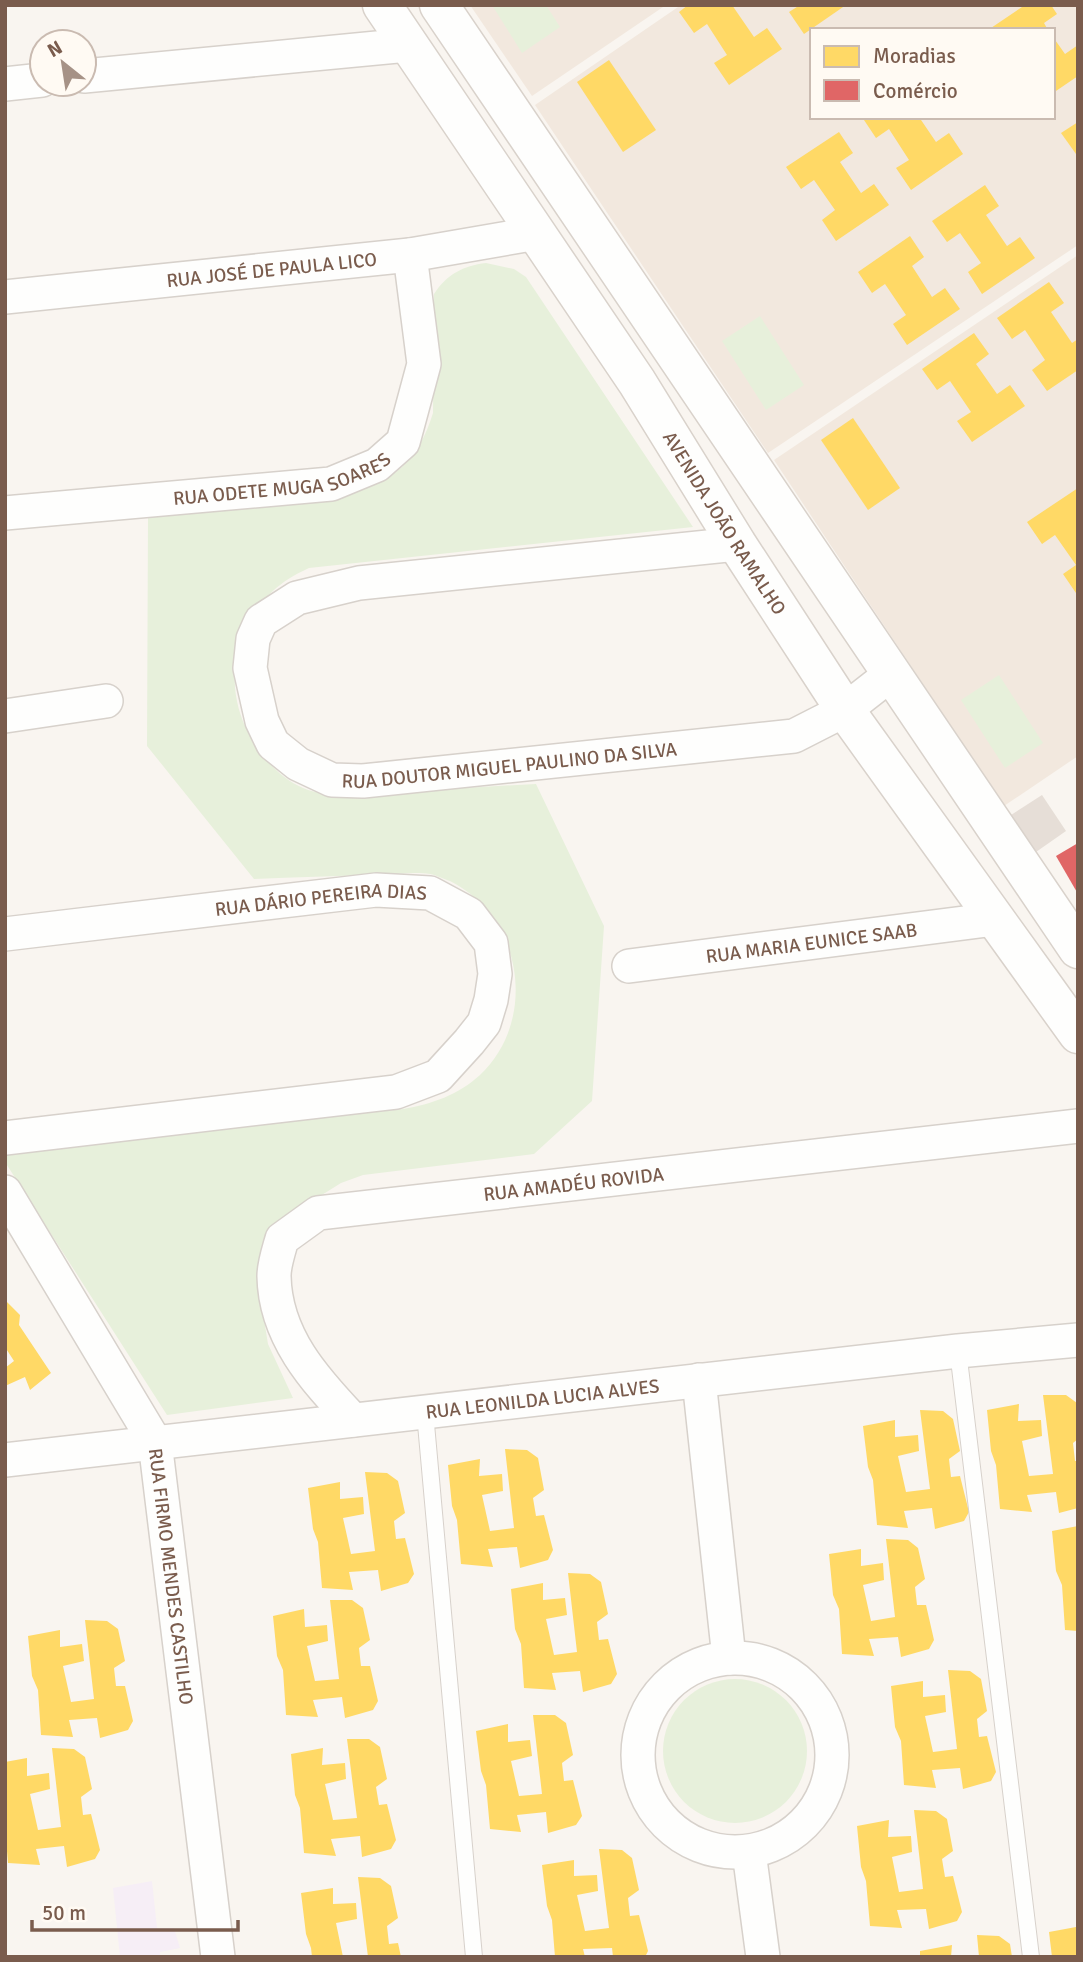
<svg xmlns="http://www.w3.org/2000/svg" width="1083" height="1962" font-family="Signika,sans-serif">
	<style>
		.residential { fill: #f2e8de; fill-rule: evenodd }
		.education { fill: #f6eef6 }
		.green { fill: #e7f0db }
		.homes { fill: #ffd966 }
		.shops { fill: #e06666 }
		.building { fill: #e6ded7 }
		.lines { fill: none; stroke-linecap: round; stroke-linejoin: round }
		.lane-casing { stroke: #d7d1cb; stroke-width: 18 }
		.street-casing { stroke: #d7d1cb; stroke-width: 36 }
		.secondary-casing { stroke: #d9d2cb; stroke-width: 41 }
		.lane { stroke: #fefefd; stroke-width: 16 }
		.street { stroke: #fefefd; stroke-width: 33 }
		.secondary { stroke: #fefefd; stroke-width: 38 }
		.labels { text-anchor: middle; stroke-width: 7; stroke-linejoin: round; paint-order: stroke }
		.street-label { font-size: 19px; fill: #7a5c4d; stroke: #fffaf3 }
	</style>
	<rect width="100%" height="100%" fill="#f9f5f0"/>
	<g class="residential">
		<polygon points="470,5 666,5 532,96"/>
		<path d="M681,5H1078V245L768,453L535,105ZM812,30H1053V117H812Z"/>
		<polygon points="1078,255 1078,756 1004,806 774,460"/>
	</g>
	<polygon class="education" points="152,1881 157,1928 174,1928 180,1948 160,1952 160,1957 120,1957 113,1888"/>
	<g class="green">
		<polygon points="492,5 546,5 560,27 522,53"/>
		<path d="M486,263L514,269L526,277L693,527L309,568C261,590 254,613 238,660C230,681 238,714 248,732C261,756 278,777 303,788C335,801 375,793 409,791C451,789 494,786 536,784L604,926L592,1101L534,1154L363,1175L341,1183L301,1208L261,1301L268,1344L293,1398L167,1415L5,1162V1154L403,1109C432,1104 458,1095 480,1075C539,1019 522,917 450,881C444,879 436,875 430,874C413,871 393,875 377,875C336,876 295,877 254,879L147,746L148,517L347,494C394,483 419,459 433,413L434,294C447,274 463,266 486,263Z"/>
		<polygon points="760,316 804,385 766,410 722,341"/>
		<polygon points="999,675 1043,743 1005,768 961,700"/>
		<circle cx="735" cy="1751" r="72"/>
	</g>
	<g class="homes">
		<polygon points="688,5 732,5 754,37 767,28 782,49 729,85 714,63 727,55 707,24 694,33 679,12"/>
		<polygon points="800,5 846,5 804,34 789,12"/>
		<polygon points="1025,5 1051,5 1057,14 1044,23 1048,30 988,30"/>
		<polygon points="1053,37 1065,54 1078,45 1078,76 1053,93"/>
		<polygon points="609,60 656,130 623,152 577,82"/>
		<polygon points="862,117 919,117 936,142 949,133 963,154 911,190 896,168 909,160 889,129 876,138"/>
		<polygon points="1078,122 1078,153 1076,154 1061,133"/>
		<polygon points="839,132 853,153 840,162 861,193 874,184 889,205 836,241 822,220 835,210 814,180 801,189 786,167"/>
		<polygon points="985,185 999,206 986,215 1007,246 1020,237 1035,258 982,294 968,272 981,263 960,233 947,242 932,221"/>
		<polygon points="910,236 924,257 912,266 932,297 945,288 960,309 907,345 893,324 906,315 885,284 872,293 858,272"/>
		<polygon points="1049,282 1064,303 1051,312 1072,343 1078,339 1078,370 1047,391 1032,370 1045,360 1025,330 1012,339 997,318"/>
		<polygon points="974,333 989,354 976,364 997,394 1010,385 1025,406 972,442 957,421 971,412 950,381 937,390 922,369"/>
		<polygon points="853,418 900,488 868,510 821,440"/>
		<polygon points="1078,488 1078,596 1063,574 1076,565 1055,535 1042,544 1027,522"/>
		<polygon points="5,1300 20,1315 19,1325 51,1373 30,1390 25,1377 5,1386 5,1368 14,1361 5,1347"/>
		<polygon points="1043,1395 1066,1395 1077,1403 1078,1439 1073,1443 1075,1461 1078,1461 1078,1508 1059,1513 1056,1492 1027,1495 1032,1512 1000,1509 996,1465 991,1451 987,1410 1019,1404 1018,1421 1041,1420 1042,1436 1022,1441 1029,1476 1053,1474"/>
		<polygon points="920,1410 943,1411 953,1419 960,1451 949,1459 951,1477 960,1476 969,1512 964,1521 935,1529 932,1508 904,1511 908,1528 877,1525 873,1480 868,1467 863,1426 895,1420 895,1437 918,1435 919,1451 898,1456 906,1492 930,1489"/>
		<polygon points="505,1449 527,1450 538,1458 544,1490 533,1498 536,1516 544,1515 553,1550 548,1560 520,1568 517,1547 488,1549 493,1567 461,1564 457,1520 452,1506 448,1465 480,1459 479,1476 502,1474 503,1491 482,1495 490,1531 514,1528"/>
		<polygon points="365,1472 387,1473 398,1481 405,1513 394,1521 396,1539 405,1538 414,1574 408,1583 381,1591 378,1570 349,1572 353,1590 322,1588 318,1542 313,1529 308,1488 340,1482 340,1499 363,1497 364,1514 343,1518 351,1554 375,1551"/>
		<polygon points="1078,1526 1078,1631 1065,1630 1062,1585 1056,1571 1052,1531"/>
		<polygon points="886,1539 908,1540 918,1548 925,1579 915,1587 917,1605 926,1605 934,1640 929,1649 901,1657 898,1637 869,1639 874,1656 842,1654 839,1609 833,1595 829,1554 861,1549 861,1566 883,1563 884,1580 863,1585 871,1621 895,1617"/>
		<polygon points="568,1573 590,1574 601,1582 608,1614 597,1622 599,1640 608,1639 617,1674 611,1684 583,1692 580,1671 552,1673 556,1690 524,1688 521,1644 515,1629 511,1589 543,1583 543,1600 565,1598 567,1615 546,1619 554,1655 577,1652"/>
		<polygon points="330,1600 352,1600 363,1608 370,1640 359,1648 361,1666 370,1666 378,1701 373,1710 345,1718 342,1697 313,1700 318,1717 286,1715 283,1670 277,1656 273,1616 304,1609 305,1627 327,1625 328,1641 307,1646 315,1681 339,1679"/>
		<polygon points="85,1620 107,1621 118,1629 125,1661 114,1668 116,1686 125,1686 133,1721 128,1730 100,1738 97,1718 69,1720 73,1737 41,1735 38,1690 32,1676 28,1636 60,1630 60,1647 82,1644 84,1661 63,1666 71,1702 94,1699"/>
		<polygon points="948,1670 970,1671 981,1679 987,1711 977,1719 979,1737 987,1736 996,1772 991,1781 963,1789 960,1768 932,1770 936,1788 904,1785 901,1741 895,1727 891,1686 923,1681 923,1697 945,1695 946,1712 925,1716 933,1752 957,1749"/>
		<polygon points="533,1715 555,1715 566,1723 573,1755 562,1763 564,1781 573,1780 582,1816 576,1825 548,1833 546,1812 517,1815 521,1832 490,1829 486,1785 481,1771 476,1731 508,1724 508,1742 530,1740 532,1756 511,1761 519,1796 542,1794"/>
		<polygon points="347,1739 369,1739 380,1747 387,1779 376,1787 379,1805 387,1804 396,1840 391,1849 362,1857 360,1836 331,1839 336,1856 304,1853 300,1808 295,1795 291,1754 323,1748 322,1765 345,1763 346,1779 325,1784 333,1820 357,1818"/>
		<polygon points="52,1748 74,1749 85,1757 92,1789 81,1797 83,1815 91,1814 100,1850 95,1859 67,1867 64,1846 36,1849 40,1865 8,1863 5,1827 5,1762 27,1758 27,1776 49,1773 50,1789 30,1794 38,1830 61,1827"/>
		<polygon points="914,1810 936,1811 947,1819 953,1851 942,1859 945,1877 953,1876 962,1912 957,1921 929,1929 926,1909 897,1910 902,1928 870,1926 866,1881 861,1867 857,1826 889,1820 888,1837 911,1836 912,1852 892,1857 899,1892 923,1889"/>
		<polygon points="599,1849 622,1850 632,1858 639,1890 628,1898 630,1916 639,1915 648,1951 645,1957 613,1957 612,1948 583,1949 585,1957 555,1957 552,1920 547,1906 542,1865 574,1860 574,1876 597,1875 598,1891 577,1895 585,1931 609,1928"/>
		<polygon points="358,1877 380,1878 391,1886 398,1918 387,1926 389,1944 398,1943 401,1957 368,1957"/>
		<polygon points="333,1888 333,1904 356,1903 357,1919 336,1923 343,1957 312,1957 311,1948 306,1934 301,1893"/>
		<polygon points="1076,1927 1078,1957 1052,1957 1049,1932"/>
		<polygon points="977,1935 999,1936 1010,1944 1012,1957 979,1957"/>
		<polygon points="952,1945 951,1957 920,1957 920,1951"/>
	</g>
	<polygon class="shops" points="1078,843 1078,894 1056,856"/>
	<polygon class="building" points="1042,795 1066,831 1036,852 1011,815"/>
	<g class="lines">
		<g class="lane-casing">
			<g id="lane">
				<polyline points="958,1351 1031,1957"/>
				<polyline points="425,1413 474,1957"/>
			</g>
		</g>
		<g class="street-casing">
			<g id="street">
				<polyline points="84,76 408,45"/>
				<polyline points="5,84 42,80"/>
				<path id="s1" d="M5,297L410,255L537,233"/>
				<path id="s2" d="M5,513L331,484L377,465L403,442L424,364L410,255"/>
				<path id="s3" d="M737,544L359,583L297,598L261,621L253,639L250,668L262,721L273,744L298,764L332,780L363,781L794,736L845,710L891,674"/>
				<polyline points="5,716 106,701"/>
				<path id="s4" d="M5,934L376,890L430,893L469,914L491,943L495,974L491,1000L484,1023L469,1042L438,1076L396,1092L5,1138"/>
				<path id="s5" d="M629,966L995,919"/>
				<path id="s6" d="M5,1192L155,1442L218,1957"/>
				<polyline points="699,1380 729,1658"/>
				<path id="s7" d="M353,1420C314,1379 275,1336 274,1276C274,1264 279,1250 282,1239L318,1213L1078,1126"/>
				<path id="s8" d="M5,1460L958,1351L1078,1340"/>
				<circle cx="735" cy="1755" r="97"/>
				<polyline points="749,1852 763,1957"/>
			</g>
		</g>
		<g class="secondary-casing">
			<g id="secondary">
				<path id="s9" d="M382,5L637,382L737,544L845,710L1078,1034"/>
				<polyline points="439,5 1078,949"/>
			</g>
		</g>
		<use href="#lane" class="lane"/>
		<use href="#street" class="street"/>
		<use href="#secondary" class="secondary"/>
	</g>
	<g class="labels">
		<g class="street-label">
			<text dy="7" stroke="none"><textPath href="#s1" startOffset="268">RUA JOSÉ DE PAULA LICO</textPath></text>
			<text dy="7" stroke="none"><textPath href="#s2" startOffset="280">RUA ODETE MUGA SOARES</textPath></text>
			<text dy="7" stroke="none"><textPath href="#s9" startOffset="621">AVENIDA JOÃO RAMALHO</textPath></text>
			<text dy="7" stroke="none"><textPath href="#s3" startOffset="863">RUA DOUTOR MIGUEL PAULINO DA SILVA</textPath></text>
			<text dy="7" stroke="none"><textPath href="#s4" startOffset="318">RUA DÁRIO PEREIRA DIAS</textPath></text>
			<text dy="7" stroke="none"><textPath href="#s5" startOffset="184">RUA MARIA EUNICE SAAB</textPath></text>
			<text dy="7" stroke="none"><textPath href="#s7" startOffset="508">RUA AMADÉU ROVIDA</textPath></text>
			<text dy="7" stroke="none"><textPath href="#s8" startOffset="541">RUA LEONILDA LUCIA ALVES</textPath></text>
			<text dy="7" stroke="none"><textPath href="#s6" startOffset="427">RUA FIRMO MENDES CASTILHO</textPath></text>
		</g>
	</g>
	<rect width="1083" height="1962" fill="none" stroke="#7a5c4d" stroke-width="14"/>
	<rect x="810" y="28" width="245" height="91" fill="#fffaf3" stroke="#cabbb1" stroke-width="2"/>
	<rect x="824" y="46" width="35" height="21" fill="#ffd966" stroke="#cabbb1" stroke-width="2"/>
	<text x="873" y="63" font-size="21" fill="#7a5c4d">Moradias</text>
	<rect x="824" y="80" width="35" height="21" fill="#e06666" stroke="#cabbb1" stroke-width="2"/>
	<text x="873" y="98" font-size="21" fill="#7a5c4d">Comércio</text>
	<g transform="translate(63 63) rotate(330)"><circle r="33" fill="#fffaf3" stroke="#cabbb1" stroke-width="2"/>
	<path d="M0-5L12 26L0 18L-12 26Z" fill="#a69286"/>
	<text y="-10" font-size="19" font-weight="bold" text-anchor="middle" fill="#7a5c4d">N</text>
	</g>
	<path d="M32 1920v10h206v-10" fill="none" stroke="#7a5c4d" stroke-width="3.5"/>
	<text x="42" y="1920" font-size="21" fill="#7a5c4d" stroke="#fffaf3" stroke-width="5" paint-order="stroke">50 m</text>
</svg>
